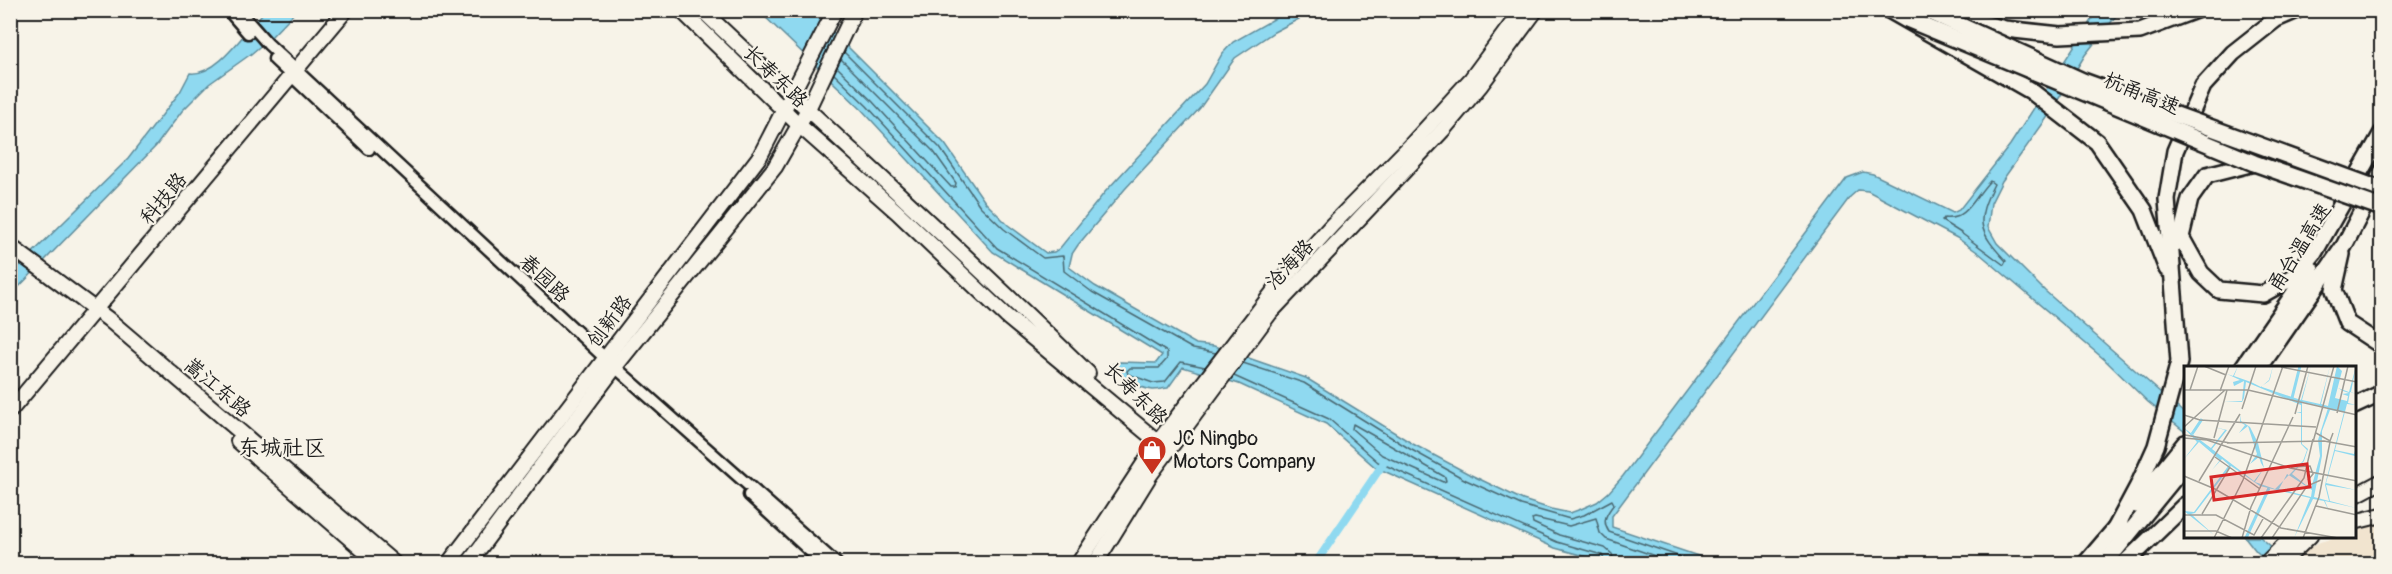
<svg xmlns="http://www.w3.org/2000/svg" width="2392" height="574" font-family="Pangolin,'LXGW WenKai TC',sans-serif">
	<style>
		.built { fill: #f1e4cf }
		.water { fill: #8fd9f0; stroke: #618d9b; stroke-width: 1.5 }
		.lines { fill: none; stroke-linecap: round; stroke-linejoin: round }
		.shore { stroke: #4a6871; stroke-width: 1.5 }
		.canal { stroke: #8fd9f0; stroke-width: 8 }
		.minor-casing { stroke: #1c1c1c; stroke-width: 15 }
		.major-casing { stroke: #1c1c1c; stroke-width: 18 }
		.highway-casing { stroke: #1c1c1c; stroke-width: 20 }
		.minor { stroke: #f7f3e8; stroke-width: 10 }
		.major { stroke: #f7f3e8; stroke-width: 14 }
		.highway { stroke: #f7f3e8; stroke-width: 15 }
		.highway-bridge-casing { stroke: #1c1c1c; stroke-width: 20; stroke-linecap: butt }
		.highway-bridge { stroke: #f7f3e8; stroke-width: 15 }
		.labels { text-anchor: middle; stroke-width: 4.5; stroke-linejoin: round; paint-order: stroke }
		.street-label { font-size: 20px; fill: #1c1c1c; stroke: #f7f3e8 }
		.poi-label { font-size: 20px; fill: #1c1c1c; stroke: #f7f3e8; text-anchor: start }
		.quarter-label { font-size: 22px; fill: #1c1c1c; stroke: #f7f3e8 }
		.inset-river { fill: none; stroke: #8fd9f0; stroke-width: 3 }
		.inset-road { fill: none; stroke: #9f9d96; stroke-width: 1.5 }
		.view { fill: #d62828; fill-opacity: 0.15; stroke: #d62828; stroke-width: 3 }
		.inset-edge { fill: none; stroke: #1c1c1c; stroke-width: 3 }
	</style>
	<rect width="100%" height="100%" fill="#f7f3e8"/>
	<filter id="ink" filterUnits="userSpaceOnUse"><feTurbulence type="fractalNoise" baseFrequency=".0167" numOctaves="2"/><feDisplacementMap in="SourceGraphic" scale="12" xChannelSelector="R" yChannelSelector="G"/><feConvolveMatrix kernelMatrix="1 2 1 2 8 2 1 2 1" color-interpolation-filters="sRGB"/></filter>
	<g filter="url(#ink)">
		<polygon class="built" points="2381,523 2381,563 2300,564 2303,551 2320,542 2337,537 2354,536 2355,532"/>
		<g class="water">
			<path d="M265,11H296L271,37L251,54L209,84L182,111L156,146L11,295V274L128,159L180,92L190,73C219,76 246,29 265,11Z"/>
			<path d="M759,11H812L945,144L985,202L1008,225L1046,253L1054,252L1060,248L1105,192L1205,84L1222,54L1233,42L1288,11H1314L1274,32L1235,58L1200,108L1125,189L1078,245L1072,254L1069,267L1095,286L1196,344L1214,346L1306,378L1413,444L1469,474L1523,500L1551,509L1570,513L1581,509L1597,502L1609,492L1623,476L1847,178L1863,172L1873,174L1953,213L1959,210L2010,145L2097,11H2120L2085,55L2049,115L2002,181L1991,203L1988,227L1997,243L2045,291L2185,414V432L2148,402L2105,360L1980,254L1957,238L1902,209L1868,191L1858,190L1850,197L1612,516V527L1719,563H1610L1555,548L1375,467L1326,424L1239,384L1183,367L1168,388C1164,388 1158,390 1153,390C1139,388 1118,378 1113,364L1120,362L1156,363L1162,355L993,252L862,110Z"/>
			<polygon points="2245,537 2260,537 2291,563 2269,563 2256,551"/>
		</g>
		<g class="lines">
			<g class="shore">
				<polyline points="844,52 940,148 980,206 1004,229 1043,258 1063,256 1064,271 1092,292 1193,349 1216,353"/>
				<polyline points="837,67 872,101 951,187 955,187 956,183 934,152 841,59"/>
				<polyline points="834,74 867,106 997,248 1167,352 1167,359 1159,368 1130,368 1127,371 1128,374 1153,383 1165,382 1181,362 1205,367"/>
				<path d="M1990,181L1994,184C1975,222 1978,231 2006,261L2004,265L1961,233L1942,221L1944,218C1968,221 1975,195 1990,181Z"/>
				<path d="M1243,363L1304,383L1410,449L1466,480L1521,505L1570,519L1584,515L1612,500L1614,504C1607,513 1601,521 1609,532L1701,564"/>
				<polyline points="1234,376 1329,419 1378,462 1557,542 1602,555 1606,564"/>
				<polygon points="1353,424 1445,477 1446,481 1443,482 1382,455 1352,429"/>
				<polyline points="1614,564 1612,554 1605,548 1559,535 1533,523 1532,519 1535,518 1569,526 1596,518 1600,533 1606,539 1678,564"/>
			</g>
			<polyline class="canal" points="1315,564 1385,461"/>
			<g class="minor-casing">
				<g id="minor">
					<polyline points="228,10 248,33"/>
					<polyline points="238,10 268,44 605,358 837,564"/>
					<polyline points="274,59 369,149"/>
					<polyline points="749,495 824,564"/>
				</g>
			</g>
			<g class="major-casing">
				<g id="major">
					<polyline points="681,10 799,125 897,212 1006,316 1158,442"/>
					<path d="M702,10C830,132 962,250 1088,373"/>
					<polyline points="10,246 108,319 395,564"/>
					<polyline points="10,411 346,10"/>
					<polyline points="238,441 379,564"/>
					<polyline points="2354,496 2382,481"/>
					<polyline points="2354,522 2382,515"/>
					<polyline points="448,564 760,156 835,10"/>
					<polyline points="468,564 615,367 775,167 807,111 855,10"/>
					<polyline points="1078,564 1158,442 1280,283 1332,225 1409,147 1471,79 1522,10"/>
					<polyline points="1095,564 1150,475 1270,313 1443,130 1480,86 1536,10"/>
					<polyline points="2265,564 2293,536"/>
					<polyline points="2281,564 2310,536"/>
				</g>
			</g>
			<g class="highway-casing">
				<g id="highway">
					<polyline points="1889,10 2031,91 2097,142 2144,210 2167,269"/>
					<polyline points="2379,10 2382,12"/>
					<polyline points="1944,13 2005,29 2060,35 2140,31 2196,10"/>
					<polyline points="2254,163 2207,175 2190,199 2181,237 2201,273 2219,290 2263,294 2295,276 2314,253 2382,133"/>
					<polyline points="2342,254 2334,290 2347,323 2382,346"/>
					<polyline points="2243,367 2311,269"/>
					<polyline points="2260,367 2344,246 2382,172"/>
					<polyline points="2354,406 2382,393"/>
					<polyline points="2135,505 2185,443"/>
					<polyline points="2114,531 2138,486 2156,446 2179,362 2167,199 2175,151 2203,86 2233,53 2276,19 2297,10"/>
					<polyline points="2085,564 2120,523"/>
					<polyline points="2104,564 2185,465"/>
					<polyline points="2124,564 2185,505"/>
				</g>
			</g>
			<use href="#minor" class="minor"/>
			<use href="#major" class="major"/>
			<use href="#highway" class="highway"/>
			<g class="highway-bridge-casing">
				<g id="highway-bridge">
					<polyline points="1926,10 2083,81 2382,190"/>
					<polyline points="1907,19 2254,163 2382,208"/>
				</g>
			</g>
			<use href="#highway-bridge" class="highway-bridge"/>
		</g>
	</g>
	<defs>
		<g id="shop-pin" transform="scale(1.5)"><path d="M0 17L-7.5 6A9.5 9.5 0 1 1 7.5 6Z" fill="#c8321e" stroke="#f7f3e8"/><path d="M-5-2.5h2.3a2.7 3.5 0 0 1 5.4 0H5L5.5 6h-11ZM-1.5-2.5h3a1.5 2.3 0 0 0-3 0Z" fill="#fff"/></g>
	</defs>
	<g fill-rule="evenodd">
		<use href="#shop-pin" x="1152" y="450"/>
	</g>
	<g class="labels">
		<g class="street-label">
			<text transform="translate(776 76) rotate(44)" y="7">长寿东路</text>
			<text transform="translate(2142 93) rotate(22)" y="7">杭甬高速</text>
			<text transform="translate(163 198) rotate(-50)" y="7">科技路</text>
			<text transform="translate(2299 247) rotate(-58)" y="7">甬台温高速</text>
			<text transform="translate(1289 264) rotate(-47)" y="7">沧海路</text>
			<text transform="translate(545 278) rotate(43)" y="7">春园路</text>
			<text transform="translate(609 321) rotate(-53)" y="7">创新路</text>
			<text transform="translate(218 387) rotate(40)" y="7">嵩江东路</text>
			<text transform="translate(1136 393) rotate(45)" y="7">长寿东路</text>
		</g>
		<g class="poi-label">
			<text x="1173" y="445">JC Ningbo<tspan x="1173" dy="23">Motors Company</tspan></text>
		</g>
		<g class="quarter-label">
			<text x="282" y="455">东城社区</text>
		</g>
	</g>
	<g transform="translate(2184 366)">
		<rect width="172" height="172" fill="#f7f3e8"/>
		<path d="M54,0L50,10L67,16L75,0L67,16L77,21L85,14L89,0L86,13L85,15L78,20V21L117,34L127,0L118,34L136,38L146,0L137,38L144,40L153,0L158,5L151,32L163,35L164,30L158,28L165,27L159,25L154,22L165,26L172,0L167,26L172,28L166,26L164,37L172,39L163,38L151,84L170,88L172,81L169,111L171,90L151,85L142,117L172,124L142,119L146,135L172,142L141,135L145,145L133,172L145,145L140,135L129,133L110,172L126,132L76,120L47,100L11,147L7,148L30,169L0,145L10,146L45,99L38,93L28,104L36,94L15,76L0,93L13,76L0,62L27,82L41,64L30,61L43,64L28,83L70,115L80,102L77,97L75,91L66,98L73,88L64,60L55,67L61,59L56,56L57,49V55L66,61L74,77L80,102L71,116L91,123L119,95L123,84L117,78V47H112L117,46V39L62,16L60,32L58,36L40,35H58L60,15L50,20L49,16L56,14L43,8L49,10ZM118,36L144,42L134,74L136,90L127,123L108,108L120,95L124,83L118,78ZM146,44L160,46L141,119L145,135L130,131L138,90V65ZM103,108L128,124L127,131L95,123Z" fill="#8fd9f0" fill-rule="evenodd"/>
		<path class="inset-river" d="M108,32L116,0M8,68L18,53M62,172L85,122"/>
		<path class="inset-road" d="M20,0L42,9M97,1L173,16M0,24H64L173,49M6,24L14,0M36,25L45,0M58,43L72,0M153,47L164,0M111,48L124,0M0,49L16,54L132,61M0,61L41,24M132,67L146,75L149,67M1,69L46,77M0,72L23,74L106,102L173,115M30,72L43,24M129,76L150,0M43,77L140,75L173,81M31,91L76,123M107,101L126,100L129,108L124,114M0,110L31,123L97,162L154,172M15,115L56,48M0,125V150M132,140L173,149M18,148L46,101M0,149H32L70,169L80,151M0,165H32L48,172M30,172L59,114L99,0M58,172L67,141L109,51M77,172L120,112L129,73M88,172L123,120L137,114M119,172L135,131L146,76"/>
		<path class="view" d="M123,98L126,121L30,134L27,111Z"/>
		<rect width="172" height="172" class="inset-edge"/>
	</g>
	<rect width="2392" height="574" fill="none" stroke="#f7f3e8" stroke-width="36"/>
	<rect x="18" y="18" width="2356" height="538" fill="none" stroke="#1c1c1c" stroke-width="2" filter="url(#ink)"/>
</svg>
